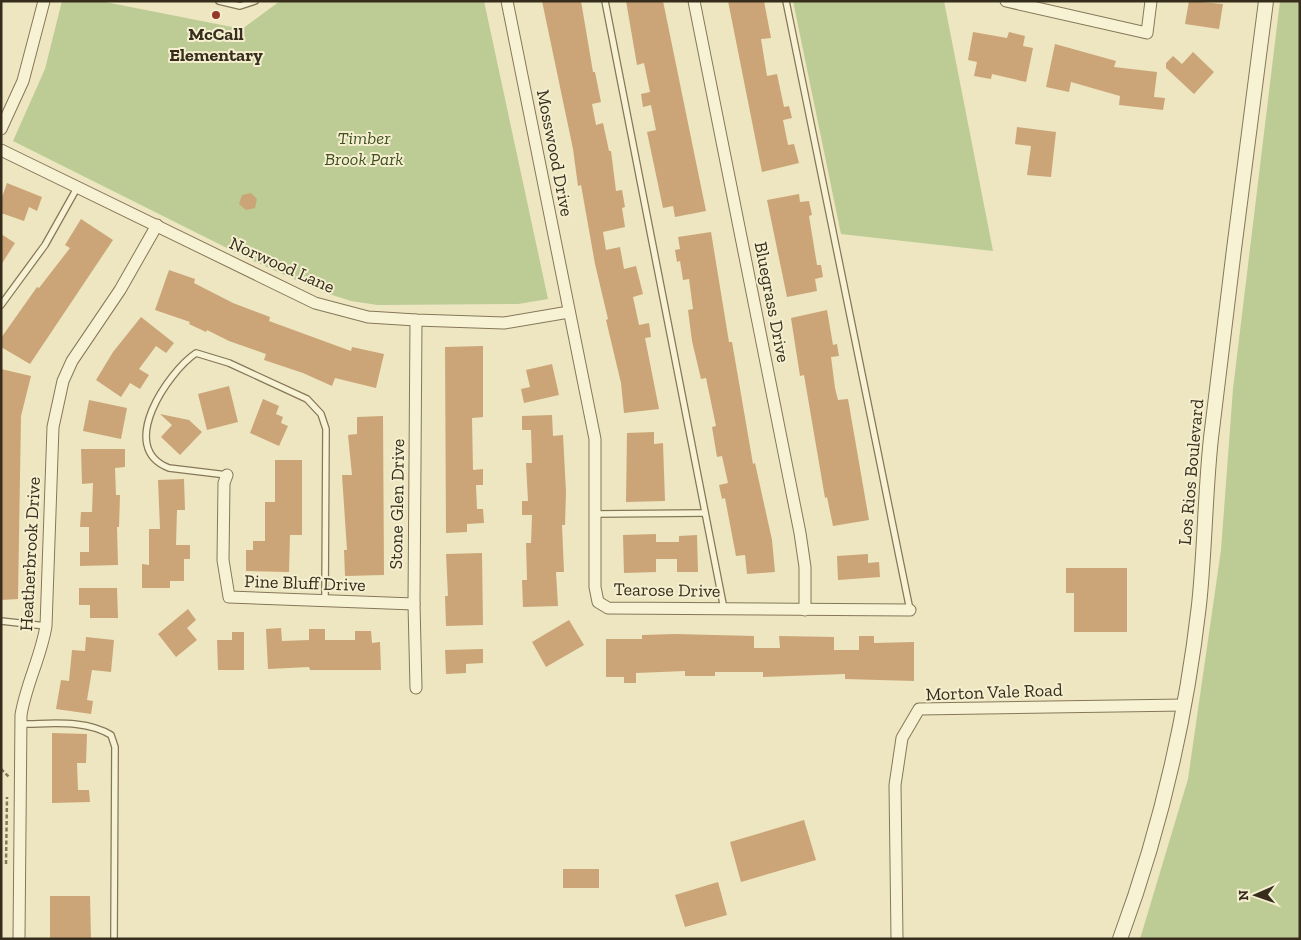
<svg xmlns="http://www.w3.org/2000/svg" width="1301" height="940" font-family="'Zilla Slab',serif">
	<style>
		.green { fill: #bdcb95 }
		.building { fill: #cba577 }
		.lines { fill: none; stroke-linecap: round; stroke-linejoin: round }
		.service-casing { stroke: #867759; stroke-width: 8 }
		.minor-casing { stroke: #867759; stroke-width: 13 }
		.tertiary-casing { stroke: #867759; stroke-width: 16 }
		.path { stroke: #867759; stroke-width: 2.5; stroke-dasharray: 4 2.5; stroke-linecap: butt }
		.service { stroke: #f8f2d4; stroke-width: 5.5 }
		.minor { stroke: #f8f2d4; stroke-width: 11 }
		.tertiary { stroke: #f8f2d4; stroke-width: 14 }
		.poi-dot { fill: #953729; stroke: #f5efd0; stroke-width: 2 }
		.labels { text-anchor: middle; stroke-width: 4; stroke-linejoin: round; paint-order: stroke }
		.poi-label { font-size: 18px; font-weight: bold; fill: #362d1d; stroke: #f5efd0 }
		.park-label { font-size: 18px; font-style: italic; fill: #405224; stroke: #f5efd0 }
		.street-label { font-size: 18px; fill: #362d1d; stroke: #f5efd0 }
	</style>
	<rect width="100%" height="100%" fill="#ede6c1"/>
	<g class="green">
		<polygon points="62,1 100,1 242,29 280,1 484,1 548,299 518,304 378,305 351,301 323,292 251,260 13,141 45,69"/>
		<polygon points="793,1 944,1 993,251 841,234"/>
		<polygon points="1280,1 1300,1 1300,939 1140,939 1188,779 1221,550 1233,389"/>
	</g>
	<g class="building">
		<polygon points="542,1 581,1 593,72 595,72 601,102 592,104 596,125 603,123 609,151 611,151 616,191 622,190 625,207 622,208 625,227 603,232 606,250 620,247 624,269 636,266 643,294 633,297 639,325 649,323 651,337 645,338 659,409 624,413 621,383 606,320 608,319 595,264 581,185 578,186 573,149"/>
		<polygon points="626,1 663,1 706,211 675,217 673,206 663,208 647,132 656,130 651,105 643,107 641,94 650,92 644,63 637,65"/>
		<polygon points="728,1 764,1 771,38 761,39 767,76 777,74 784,107 789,106 792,118 783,120 788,145 794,144 799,163 762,172"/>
		<polygon points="1189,1 1223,4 1219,29 1185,24"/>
		<polygon points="973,32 1007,38 1009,32 1025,36 1023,46 1033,48 1026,82 992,74 991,79 974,76 977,62 968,60"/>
		<polygon points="1055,44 1116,61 1114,67 1157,72 1154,97 1165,98 1163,110 1119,105 1120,96 1071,82 1069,92 1046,87"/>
		<polygon points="1193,52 1214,72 1194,94 1166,68 1166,63 1173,56 1182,64"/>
		<polygon points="1017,127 1056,132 1051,177 1027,175 1031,146 1015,144"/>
		<polygon points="7,183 42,197 37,211 29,207 24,221 1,213 1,200"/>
		<polygon points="251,193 257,199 255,208 246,210 239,204 242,195"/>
		<polygon points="799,194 800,202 809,201 812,215 809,216 817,265 821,265 823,277 815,279 817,291 787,297 767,200"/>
		<polygon points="81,219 113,240 30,364 1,347 1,338 37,287 39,288 70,248 65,245"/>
		<polygon points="711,232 729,342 732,342 753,464 755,463 772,540 775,572 747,574 745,555 736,556 725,498 722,499 719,485 728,483 722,456 717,457 712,427 716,426 706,378 701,379 692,341 688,310 693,309 689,279 683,280 680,261 677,262 675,250 680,249 678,237"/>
		<polygon points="1,234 15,243 1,265"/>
		<polygon points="169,270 195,279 194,283 233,303 270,317 269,321 351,351 352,347 384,354 376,388 335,378 332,386 303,373 264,360 266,354 229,341 207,330 206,332 189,324 190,322 155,310"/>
		<polygon points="827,310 833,345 837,344 839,356 831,357 835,388 838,400 848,399 869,520 833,526 827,497 825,498 804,375 800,376 791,318"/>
		<polygon points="141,317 174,343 166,353 156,346 139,369 149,375 140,389 130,383 121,397 96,380 113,352"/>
		<polygon points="483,346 483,417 472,418 473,470 483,469 483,485 476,485 477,509 483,509 484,523 467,524 467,532 446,533 445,347"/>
		<polygon points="552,364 559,395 524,403 521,389 530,387 526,370"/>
		<polygon points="1,369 31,376 21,416 18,599 1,600"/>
		<polygon points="229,386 238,422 207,430 198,394"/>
		<polygon points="263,399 279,406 276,414 283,417 281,423 288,426 279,446 250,433"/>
		<polygon points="89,400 127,408 121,439 83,431"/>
		<polygon points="160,414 189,420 202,432 180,455 161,437 172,425"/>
		<polygon points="552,415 553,436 563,435 566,492 565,525 562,525 564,572 556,572 558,606 523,607 522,580 527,580 526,543 531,543 532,515 522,515 522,501 528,501 526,463 532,463 531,430 522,430 522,416"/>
		<polygon points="383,416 384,575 345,576 344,550 347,550 342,475 352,475 348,435 357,434 357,417"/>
		<polygon points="654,432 654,444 663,443 665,501 626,502 627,433"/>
		<polygon points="81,449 125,449 125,467 115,468 116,495 120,495 119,527 117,527 118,565 80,566 80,552 89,552 89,527 80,527 81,512 92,512 93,483 82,484"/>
		<polygon points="275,460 302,460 302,535 290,535 289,572 246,571 246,550 253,550 253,541 265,541 265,502 275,502"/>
		<polygon points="184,479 185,510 177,510 176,545 190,545 190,559 184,559 184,581 170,581 170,588 142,588 142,564 149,565 149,529 160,529 158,480"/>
		<polygon points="656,534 656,542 679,542 679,536 697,535 698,572 677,572 677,559 656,559 656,572 624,573 623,535"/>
		<polygon points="482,553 483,625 446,626 445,596 448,596 446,554"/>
		<polygon points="868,554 868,563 879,562 880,577 838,580 837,556"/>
		<polygon points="1066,568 1127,568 1127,632 1074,632 1074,593 1066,593"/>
		<polygon points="79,588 117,588 118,618 90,618 90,605 79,605"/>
		<polygon points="188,609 196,620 187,628 197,640 176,657 158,634"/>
		<polygon points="569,620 584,645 546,667 532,642"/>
		<polygon points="281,628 282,641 309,640 309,629 325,629 325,640 355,640 355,631 371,631 372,643 380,642 381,670 310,670 309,667 268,669 266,629"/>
		<polygon points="232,632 244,632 244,670 218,670 217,640 232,640"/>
		<polygon points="675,634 754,636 754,648 780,648 779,636 834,637 834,650 859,650 859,636 874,636 874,643 914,642 914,681 845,679 845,674 763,677 763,672 715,672 715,676 685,676 685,671 636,673 636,683 624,683 624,677 606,677 606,639 642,639 642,635"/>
		<polygon points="86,637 114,640 111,672 92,670 87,700 93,701 91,714 56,709 61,680 69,681 72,650 85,651"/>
		<polygon points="483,649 483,663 466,664 466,673 446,674 445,650"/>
		<polygon points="52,733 87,734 86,763 77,763 78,790 89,790 90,802 52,803"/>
		<polygon points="804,820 816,860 741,882 730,842"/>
		<rect x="563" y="869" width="36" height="19"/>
		<polygon points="718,882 727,915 685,927 675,895"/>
		<polygon points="50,896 90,896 91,939 50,939"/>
	</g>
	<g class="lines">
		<g class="service-casing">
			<g id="service">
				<polyline points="219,1 240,6 255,1"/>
				<polyline points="605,1 724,609"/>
				<polyline points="786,1 910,610"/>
				<polyline points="1,305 45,245 77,188"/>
				<path d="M227,475L169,468C116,448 168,372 196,353L229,363L307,399L321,414L326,429L325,601"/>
				<polyline points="595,514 705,513"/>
				<polyline points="1,621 46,626"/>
				<path d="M21,724C51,724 85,719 111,735L115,747L114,939"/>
			</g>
		</g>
		<g class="minor-casing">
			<g id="minor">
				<polyline points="507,1 595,439 595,587 598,602 608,608 910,610"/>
				<polyline points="694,1 800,533 805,567 805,610"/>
				<polyline points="1006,1 1147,33 1151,1"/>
				<polyline points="1,129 23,81 44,1"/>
				<polyline points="1,150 315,303 368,317 416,320 504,323 569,312"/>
				<polyline points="227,475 224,483 223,560 229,597 414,604"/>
				<polyline points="416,688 414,604 416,320"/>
				<path d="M19,939L21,715C26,684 41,657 46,626L53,427L63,381L72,361L120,290L157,225"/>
				<polyline points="897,939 895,785 902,738 919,709 1184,705"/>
			</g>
		</g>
		<g class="tertiary-casing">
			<path id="tertiary" d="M1120,939C1160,831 1186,719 1199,605C1205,549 1205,493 1211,438C1228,292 1247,147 1266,1"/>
		</g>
		<g class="path">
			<polyline points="1,769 9,777"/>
			<polyline points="6,864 7,797"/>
		</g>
		<use href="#service" class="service"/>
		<use href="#minor" class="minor"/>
		<use href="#tertiary" class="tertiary"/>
	</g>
	<circle class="poi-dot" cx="216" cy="15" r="5"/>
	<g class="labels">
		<g class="poi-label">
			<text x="216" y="40">McCall<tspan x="216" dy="21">Elementary</tspan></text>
		</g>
		<g class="park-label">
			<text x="364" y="144">Timber<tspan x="364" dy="21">Brook Park</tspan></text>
		</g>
		<g class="street-label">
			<text transform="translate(555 153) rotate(79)" y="6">Mosswood Drive</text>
			<text transform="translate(282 265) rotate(24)" y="6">Norwood Lane</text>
			<text transform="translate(772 302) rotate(79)" y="6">Bluegrass Drive</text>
			<text transform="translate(1191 472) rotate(-85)" y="6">Los Rios Boulevard</text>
			<text transform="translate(397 504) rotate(-89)" y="6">Stone Glen Drive</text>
			<text transform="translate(30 554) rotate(-87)" y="6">Heatherbrook Drive</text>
			<text transform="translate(305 583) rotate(2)" y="6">Pine Bluff Drive</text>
			<text transform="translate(667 590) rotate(1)" y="6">Tearose Drive</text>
			<text transform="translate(994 692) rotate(-2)" y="6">Morton Vale Road</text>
		</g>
	</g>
	<rect width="1301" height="940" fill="none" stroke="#362d1d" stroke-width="5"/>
	<g transform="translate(1256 895) rotate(268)" stroke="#f5efd0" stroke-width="4" paint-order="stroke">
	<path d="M0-4L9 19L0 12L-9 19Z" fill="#362d1d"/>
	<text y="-8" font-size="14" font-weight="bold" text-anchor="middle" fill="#362d1d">N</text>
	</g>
</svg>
